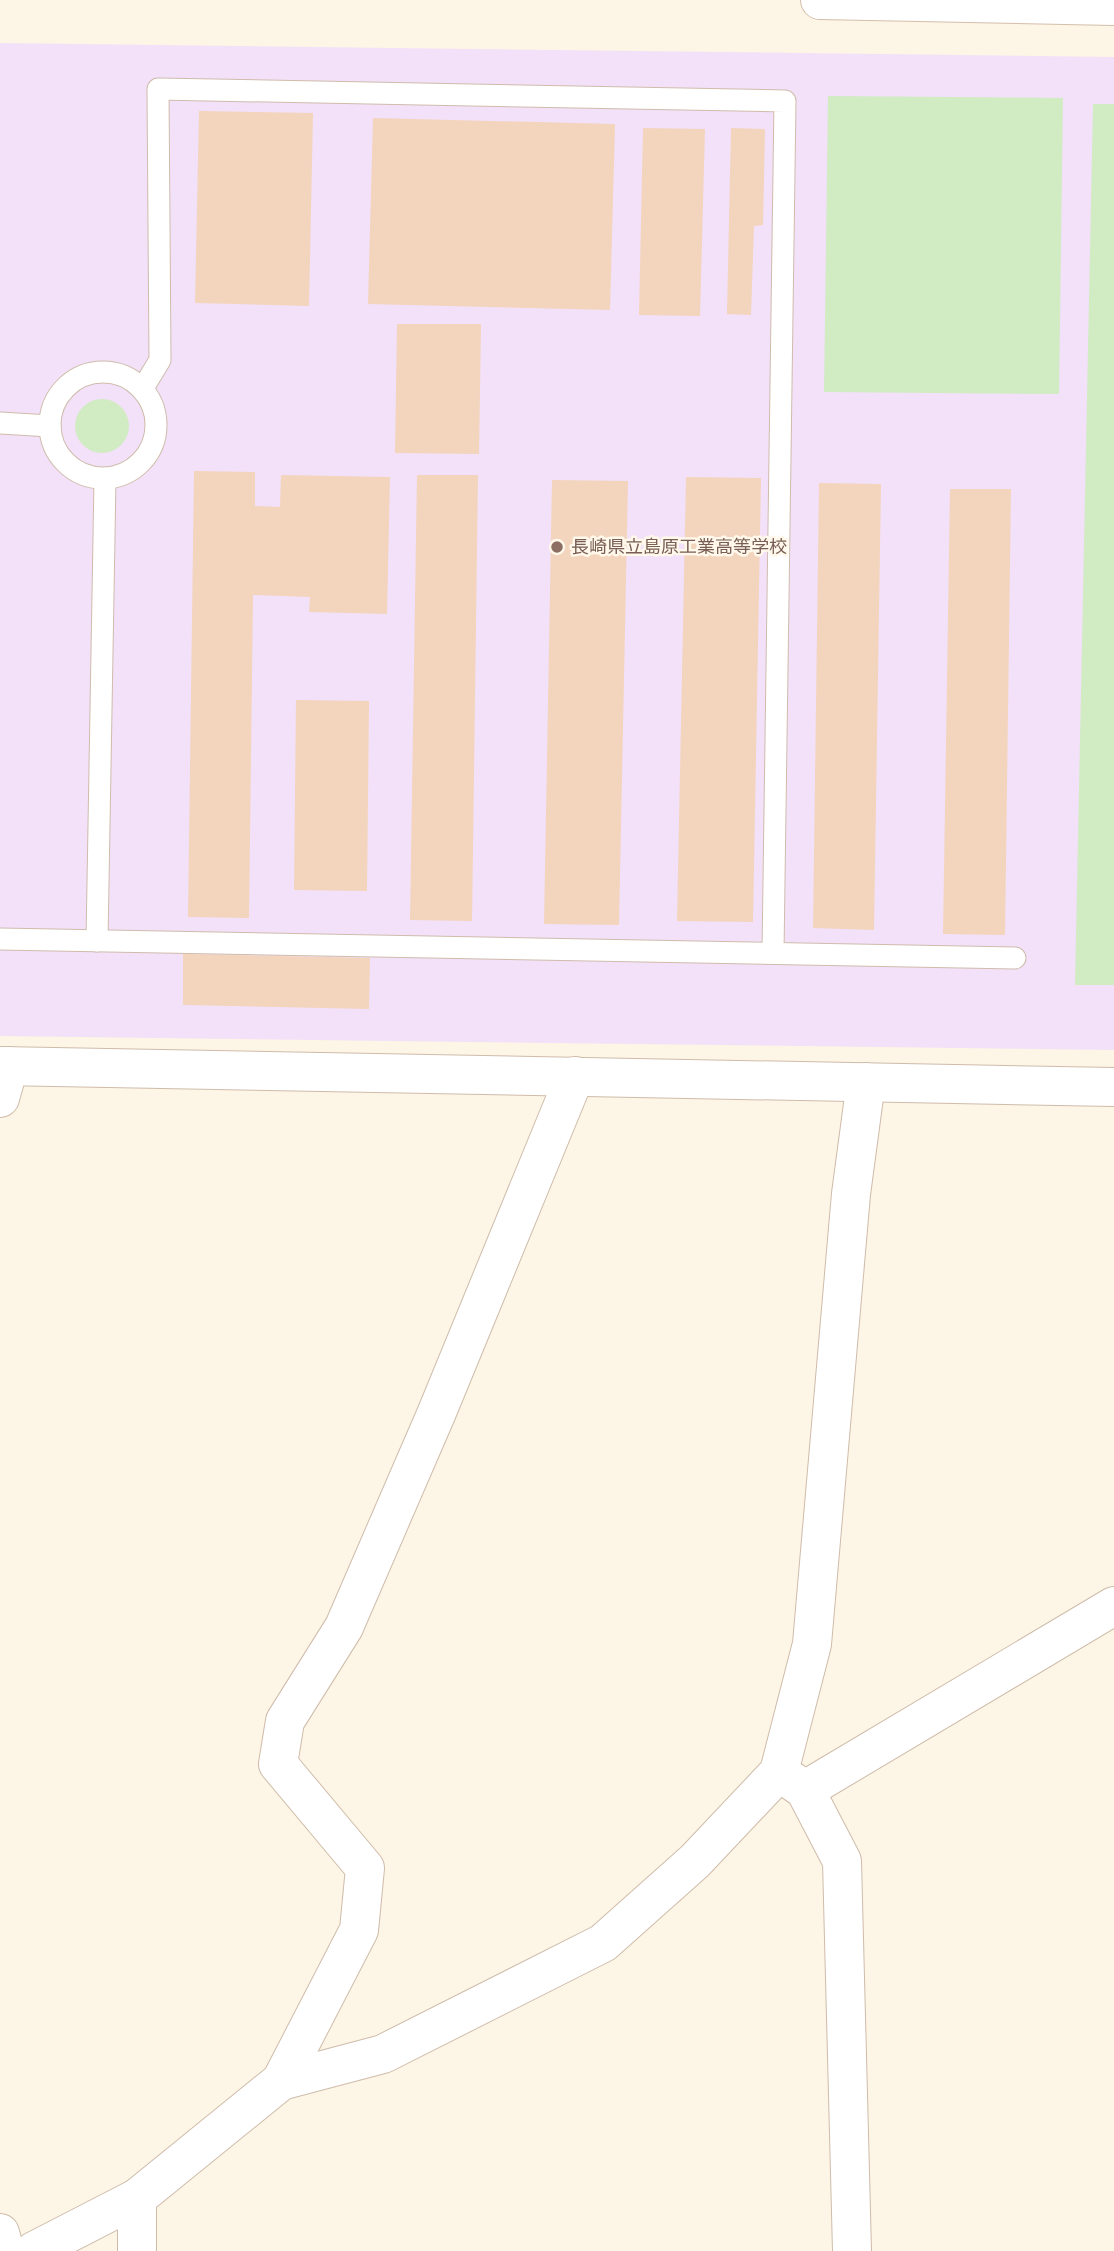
<svg xmlns="http://www.w3.org/2000/svg" width="1114" height="2251" font-family="Inter,'Noto Sans JP',sans-serif">
	<style>
		.education { fill: #f2e1f9 }
		.green { fill: #d1ebc3 }
		.building { fill: #f3d4bc }
		.lines { fill: none; stroke-linecap: round; stroke-linejoin: round }
		.lane-casing { stroke: #cfbcab; stroke-width: 23 }
		.street-casing { stroke: #cfbcab; stroke-width: 40 }
		.secondary-casing { stroke: #d4bfab; stroke-width: 40 }
		.lane { stroke: #fff; stroke-width: 21 }
		.street { stroke: #fff; stroke-width: 38 }
		.secondary { stroke: #fff; stroke-width: 38 }
		.education-dot { fill: #8d6e63; stroke: #fff8eb; stroke-width: 2.5 }
		.labels { text-anchor: middle; stroke-width: 5; stroke-linejoin: round; paint-order: stroke }
		.education-label { font-size: 18px; fill: #785e54; stroke: #fff8eb; text-anchor: start }
	</style>
	<rect width="100%" height="100%" fill="#fdf5e5"/>
	<polygon class="education" points="0,43 1114,57 1114,1050 0,1036"/>
	<g class="green">
		<polygon points="828,96 1063,98 1059,394 824,392"/>
		<polygon points="1093,104 1114,104 1114,985 1075,985"/>
		<circle cx="102" cy="426" r="27"/>
	</g>
	<g class="building">
		<polygon points="199,111 313,113 309,306 195,303"/>
		<polygon points="373,118 615,124 610,310 368,304"/>
		<polygon points="643,128 705,129 700,316 639,315"/>
		<polygon points="731,128 765,129 763,225 754,226 751,315 727,314"/>
		<polygon points="397,324 481,324 479,454 395,453"/>
		<polygon points="194,471 255,472 255,506 280,507 281,475 390,477 387,614 309,612 310,597 253,595 249,918 188,917"/>
		<polygon points="417,475 478,475 472,921 410,920"/>
		<polygon points="686,477 761,478 753,922 677,921"/>
		<polygon points="552,480 628,481 619,925 544,924"/>
		<polygon points="819,483 881,484 874,930 813,928"/>
		<polygon points="950,489 1011,489 1005,935 943,934"/>
		<polygon points="296,700 369,701 367,891 294,890"/>
		<polygon points="183,954 370,958 369,1009 183,1005"/>
	</g>
	<g class="lines">
		<g class="lane-casing">
			<g id="lane">
				<circle cx="103" cy="425" r="53"/>
				<polyline points="143,388 160,360 158,89 785,101 773,953"/>
				<polyline points="0,423 50,426"/>
				<polyline points="0,939 1015,958"/>
				<polyline points="97,941 105,479"/>
			</g>
		</g>
		<g class="street-casing">
			<g id="street">
				<polyline points="0,1066 1114,1087"/>
				<polyline points="0,1098 9,1066"/>
				<polyline points="779,1772 805,1790 842,1861 852,2251"/>
				<polyline points="805,1790 1114,1606"/>
				<polyline points="281,2081 359,1930 365,1868 278,1764 285,1721 344,1627 437,1412 575,1076"/>
				<polyline points="137,2198 137,2251"/>
				<polyline points="0,2233 5,2251"/>
				<polyline points="34,2251 137,2198 281,2081 383,2054 603,1943 695,1861 779,1772 812,1644 851,1194 866,1082"/>
			</g>
		</g>
		<g class="secondary-casing">
			<polyline id="secondary" points="820,0 1114,6"/>
		</g>
		<use href="#lane" class="lane"/>
		<use href="#street" class="street"/>
		<use href="#secondary" class="secondary"/>
	</g>
	<circle class="education-dot" cx="557" cy="547" r="7"/>
	<g class="labels">
		<g class="education-label">
			<text x="571" y="553">長崎県立島原工業高等学校</text>
		</g>
	</g>
</svg>
